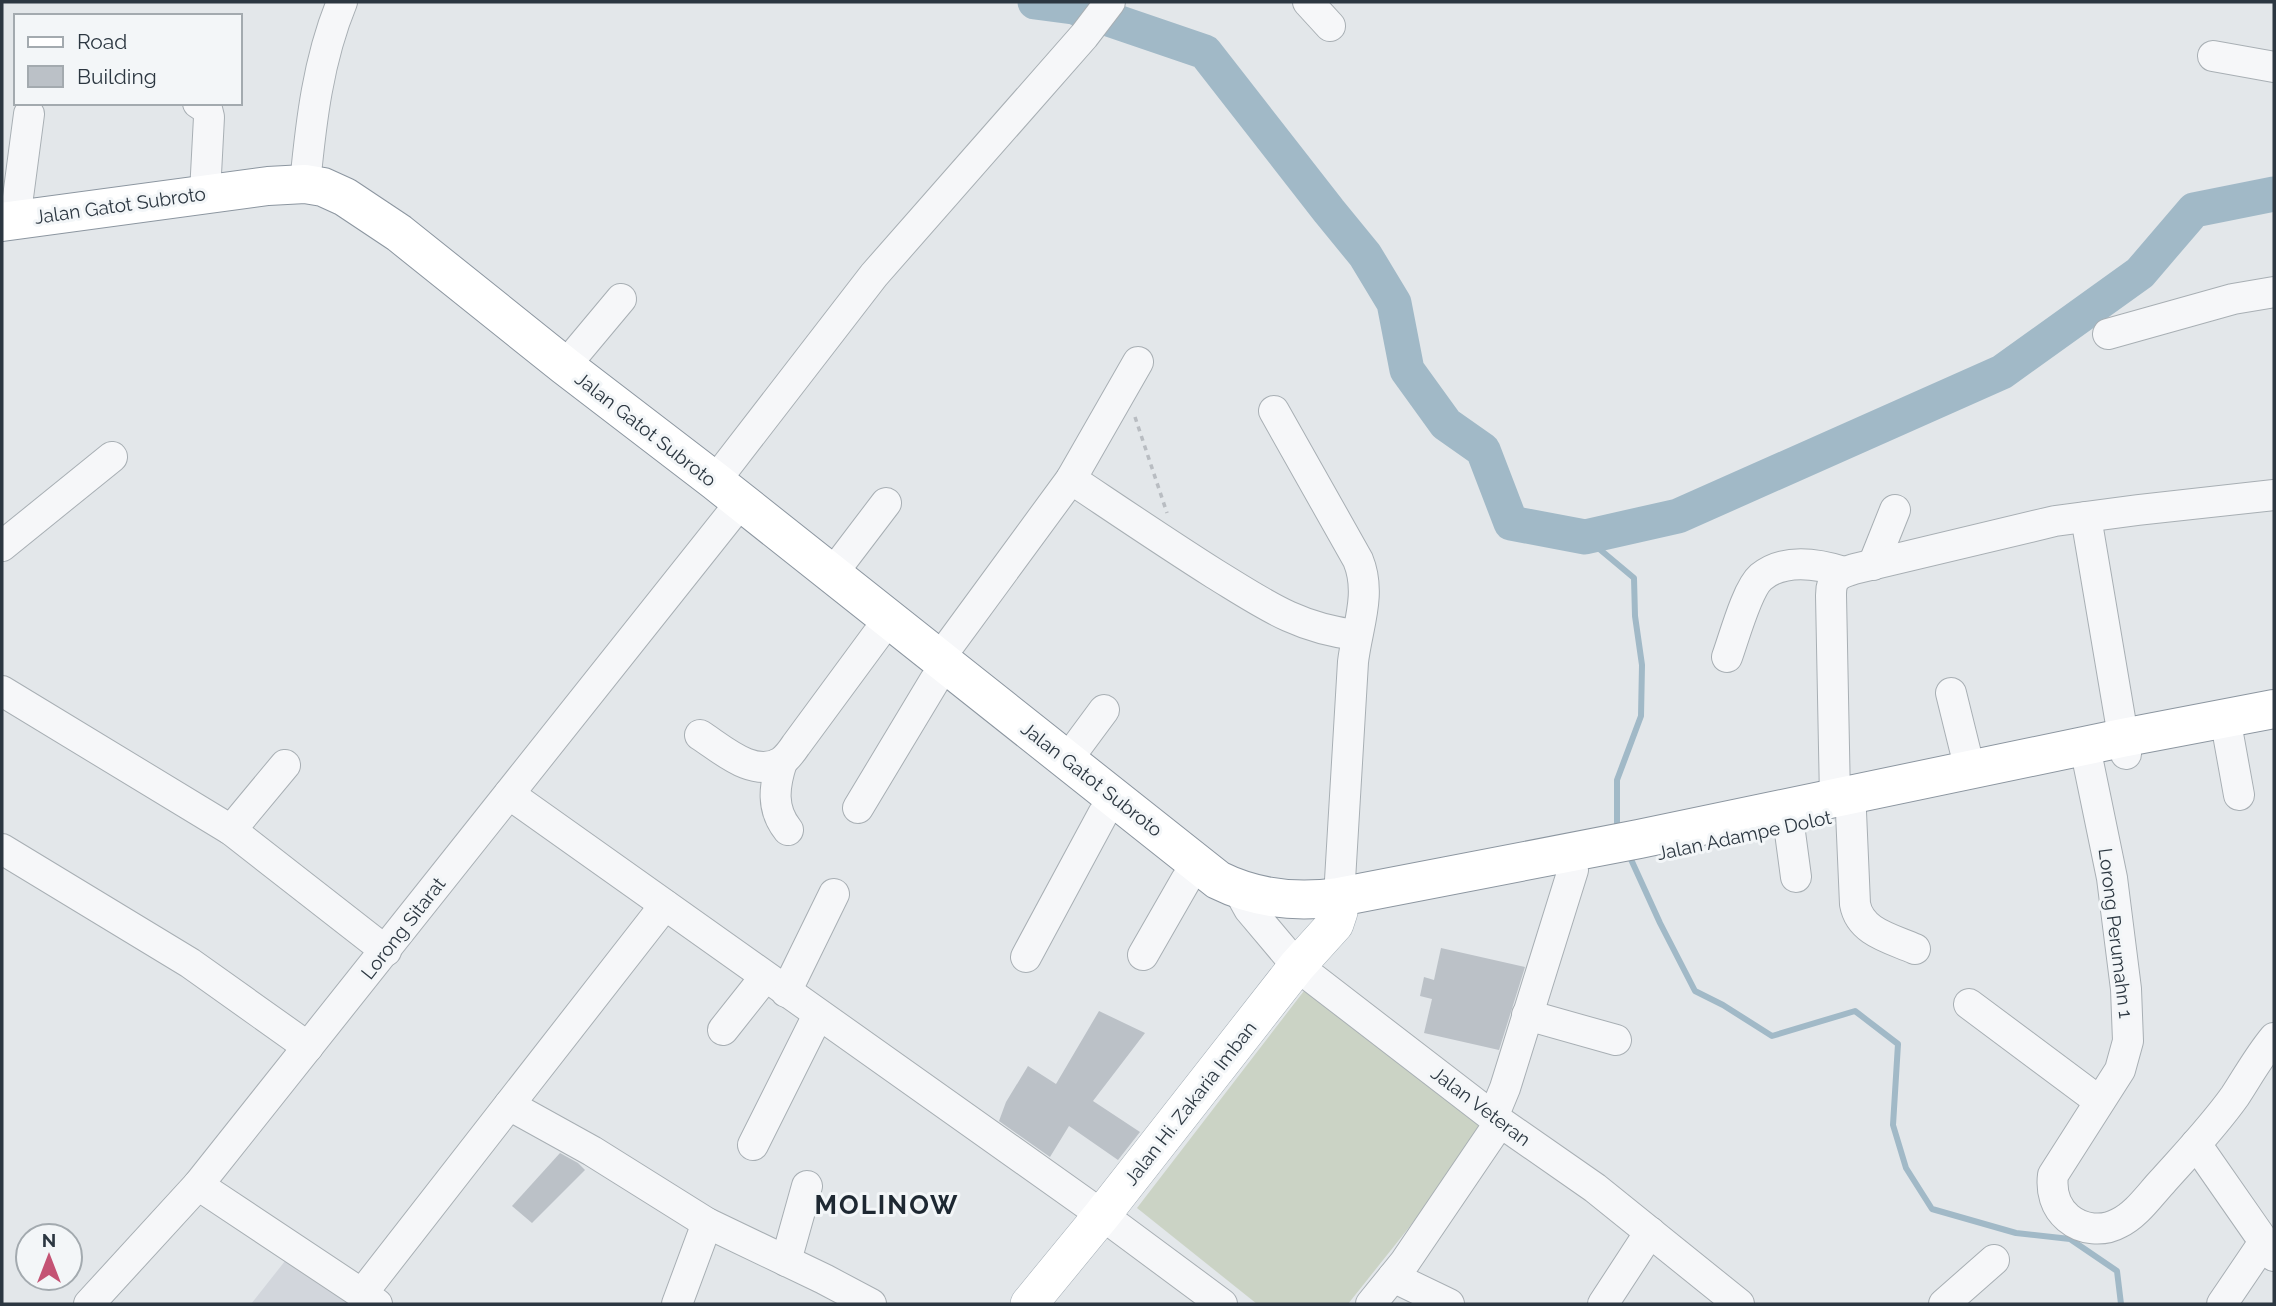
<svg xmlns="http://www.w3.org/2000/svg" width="2276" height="1306" font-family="Raleway,sans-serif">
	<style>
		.built { fill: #d2d6dc }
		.pitch { fill: #cbd3c5 }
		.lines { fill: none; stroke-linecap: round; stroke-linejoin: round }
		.stream { stroke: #a1b9c7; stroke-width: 6 }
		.river { stroke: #a1b9c7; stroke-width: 35 }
		.building { fill: #bbc1c7 }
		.minor-casing { stroke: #a8afb4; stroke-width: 32 }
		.major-casing { stroke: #a3adb5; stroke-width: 38 }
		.highway-casing { stroke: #8c96a0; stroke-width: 40 }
		.path { stroke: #b9bdc2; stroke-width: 3.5; stroke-dasharray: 5 5; stroke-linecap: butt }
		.minor { stroke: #f6f7f9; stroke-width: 30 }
		.major { stroke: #fff; stroke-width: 37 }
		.highway { stroke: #fff; stroke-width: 38 }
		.labels { text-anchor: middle; stroke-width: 6; stroke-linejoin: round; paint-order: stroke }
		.street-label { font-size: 19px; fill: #2c3741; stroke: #f3f6f8 }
		.district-label { font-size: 26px; font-weight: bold; letter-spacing: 2px; fill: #1e2832; stroke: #f3f6f8 }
	</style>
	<rect width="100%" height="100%" fill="#e3e7ea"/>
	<polygon class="built" points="289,1256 366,1304 251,1304"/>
	<polygon class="pitch" points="1307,987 1489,1127 1348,1304 1257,1304 1137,1208"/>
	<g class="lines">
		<g class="stream">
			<polyline points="1585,537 1634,578 1635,616 1642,665 1641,716 1617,780 1617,824 1620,832"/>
			<polyline points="1629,855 1660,923 1695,991 1723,1005 1772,1036 1855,1011 1898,1044 1893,1125 1906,1168 1932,1209 2016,1233 2070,1239 2117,1271 2121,1304"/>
		</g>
		<polyline class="river" points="1035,2 1073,7 1205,52 1329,211 1365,255 1394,303 1407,370 1446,424 1483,450 1511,523 1585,537 1678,516 2002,372 2140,273 2194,210 2274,194"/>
	</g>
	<g class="building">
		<polygon points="1441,948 1525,967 1499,1050 1424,1033 1432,999 1420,996 1424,977 1434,980"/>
		<polygon points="1099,1011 1145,1033 1093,1101 1140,1132 1118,1160 1069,1126 1050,1157 999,1121 1006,1102 1028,1066 1056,1084"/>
		<polygon points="560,1153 578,1163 585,1170 532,1223 512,1206"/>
	</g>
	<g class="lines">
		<g class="minor-casing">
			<g id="minor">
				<polyline points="1308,2 1330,26"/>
				<polyline points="2213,56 2274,67"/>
				<polyline points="198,103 207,109 209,117 205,193"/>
				<path d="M305,184C311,122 318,60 342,2"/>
				<polyline points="15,220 29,114"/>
				<polyline points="2108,334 2233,299 2274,292"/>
				<polyline points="565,366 621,299"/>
				<path d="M1274,411L1358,560C1372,594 1357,627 1353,662L1339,897"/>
				<path d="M1071,479C1119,511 1166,543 1215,574C1264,604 1297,628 1356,635"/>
				<polyline points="715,481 874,275 1084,36 1110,2"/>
				<polyline points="2086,517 2126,754"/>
				<polyline points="2,546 112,457"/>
				<polyline points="1873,565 1895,510"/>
				<polyline points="832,574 886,503"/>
				<path d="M1727,657C1734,638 1747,589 1761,577C1784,558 1819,564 1844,572"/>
				<polyline points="939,659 1071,479 1138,362"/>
				<polyline points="2,691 231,830 386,951"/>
				<polyline points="1951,693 1970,770"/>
				<polyline points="2228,734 2239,795"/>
				<path d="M700,735C722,749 754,779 781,762C787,758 792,751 796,745L877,635"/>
				<path d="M2085,747L2112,878L2126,989L2128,1041L2120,1070L2053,1175C2051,1191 2055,1207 2068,1218C2082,1230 2103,1232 2119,1223C2136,1215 2149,1196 2162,1182C2187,1154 2213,1127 2235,1096C2248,1076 2259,1056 2274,1038"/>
				<polyline points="1067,760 1104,710"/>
				<path d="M782,762C774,786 771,809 788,830"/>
				<polyline points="509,794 1102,1215 1222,1304"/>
				<path d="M1835,798L1831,595C1831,577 1838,574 1854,569L2055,521L2138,510L2274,495"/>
				<polyline points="858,808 935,680"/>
				<path d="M1851,812L1855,904C1860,932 1890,938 1915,949"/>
				<polyline points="1789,825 1796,877"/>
				<polyline points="231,830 285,765"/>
				<polyline points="2,849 190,963 308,1047"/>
				<polyline points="1239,891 1249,909 1297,966 1493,1117 1595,1188 1739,1304"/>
				<polyline points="665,905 509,1105 592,1151 707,1223 824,1279 871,1304"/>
				<polyline points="1143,955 1186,880"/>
				<polyline points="1026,957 1103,814"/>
				<polyline points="786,992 834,894"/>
				<polyline points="1969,1004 2099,1101"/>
				<polyline points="1527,1015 1616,1040"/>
				<polyline points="723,1030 765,977"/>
				<polyline points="1493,1117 1505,1088 1573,870"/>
				<polyline points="2196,1144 2274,1256"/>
				<polyline points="753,1145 818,1015"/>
				<polyline points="786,1261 807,1186"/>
				<polyline points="1393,1277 1449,1304"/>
				<polyline points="361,1295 509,1105"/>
				<polyline points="89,1304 198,1185"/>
				<polyline points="377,1304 198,1185 741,502"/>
				<polyline points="677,1304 707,1223"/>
				<polyline points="1371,1304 1405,1262 1500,1122"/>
				<polyline points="1603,1304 1650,1232"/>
				<polyline points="1944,1304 1994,1260"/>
				<polyline points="2222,1304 2264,1242"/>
			</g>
		</g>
		<g class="major-casing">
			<polyline id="major" points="1029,1304 1102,1215 1297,966 1335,924 1339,912 1339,897"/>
		</g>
		<g class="highway-casing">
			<path id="highway" d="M2,222L268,186L305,184L323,187L345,197L399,233L565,366L715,481L1218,880C1256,899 1297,903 1339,897L1639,839L2122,738L2274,709"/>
		</g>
		<polyline class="path" points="1135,417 1167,513"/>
		<use href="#minor" class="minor"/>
		<use href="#major" class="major"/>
		<use href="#highway" class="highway"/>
	</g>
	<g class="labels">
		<g class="street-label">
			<text transform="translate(120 205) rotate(-8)" y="7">Jalan Gatot Subroto</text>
			<text transform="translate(646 429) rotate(38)" y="7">Jalan Gatot Subroto</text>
			<text transform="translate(1092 779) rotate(38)" y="7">Jalan Gatot Subroto</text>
			<text transform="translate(1744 835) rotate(-12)" y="7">Jalan Adampe Dolot</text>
			<text transform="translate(403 928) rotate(-52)" y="7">Lorong Sitarat</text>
			<text transform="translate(2116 933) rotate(83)" y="7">Lorong Perumahn 1</text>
			<text transform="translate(1190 1103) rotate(-52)" y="7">Jalan Hi. Zakaria Imban</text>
			<text transform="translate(1481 1106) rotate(37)" y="7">Jalan Veteran</text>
		</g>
		<g class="district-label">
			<text x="887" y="1214">MOLINOW</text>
		</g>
	</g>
	<rect width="2276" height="1306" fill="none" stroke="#2c3741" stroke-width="7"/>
	<rect x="14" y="14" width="228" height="91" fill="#f3f6f8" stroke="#a3aaaf" stroke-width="2"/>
	<rect x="28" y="37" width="35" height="10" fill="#ffffff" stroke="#a3aaaf" stroke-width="2"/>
	<text x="77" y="49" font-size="21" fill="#2c3741">Road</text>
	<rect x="28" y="66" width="35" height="21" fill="#bbc1c7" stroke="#a3aaaf" stroke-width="2"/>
	<text x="77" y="84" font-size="21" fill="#2c3741">Building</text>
	<g transform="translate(49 1257)"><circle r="33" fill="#f3f6f8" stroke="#a3aaaf" stroke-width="2"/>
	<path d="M0-5L12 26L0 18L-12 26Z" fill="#c45374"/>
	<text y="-10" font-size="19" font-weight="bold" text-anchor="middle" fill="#2c3741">N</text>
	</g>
</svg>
